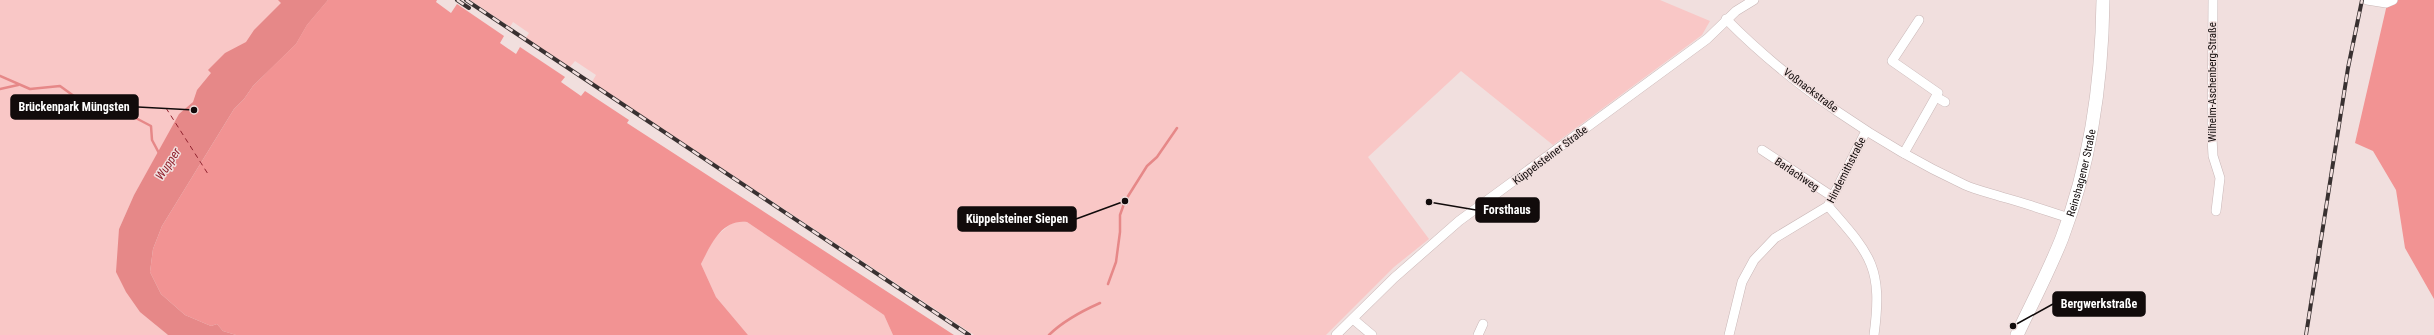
<svg xmlns="http://www.w3.org/2000/svg" width="2434" height="335" font-family="'Roboto Condensed',sans-serif">
	<style>
		.green { fill: #f9c7c6 }
		.forest { fill: #f29393 }
		.water { fill: #e68888 }
		.lines { fill: none; stroke-linecap: round; stroke-linejoin: round }
		.stream { stroke: #e68888; stroke-width: 2.5 }
		.ferry { stroke: #91232f; stroke-width: 1; stroke-dasharray: 5 4; stroke-linecap: butt }
		.street-casing { stroke: #c9b7b7; stroke-width: 10 }
		.secondary-casing { stroke: #c9b7b7; stroke-width: 14 }
		.street { stroke: #fff; stroke-width: 9 }
		.secondary { stroke: #fff; stroke-width: 13 }
		.rail-casing { stroke: #393131; stroke-width: 4 }
		.rail { stroke: #f1dfde; stroke-width: 2.5; stroke-dasharray: 8; stroke-linecap: butt }
		.labels { text-anchor: middle; stroke-width: 3; stroke-linejoin: round; paint-order: stroke }
		.street-label { font-size: 11px; fill: #110b0b; stroke: #f1dfde }
		.water-label { font-size: 12px; font-style: italic; fill: #91232f; stroke: #f1dfde }
		.leader { fill: none; stroke: #110b0b; stroke-width: 1.5 }
		.callout-dot { fill: #110b0b; stroke: #f1dfde; stroke-width: 1.5 }
		.callout { fill: #110b0b; stroke: #110b0b; stroke-width: 1.5 }
		.callout-label { font-size: 12px; text-anchor: middle; font-weight: bold; fill: #fff }
	</style>
	<rect width="100%" height="100%" fill="#f1dfde"/>
	<g class="green">
		<polygon points="0,0 366,0 320,36 162,146 134,195 119,229 156,325 168,335 0,335"/>
		<polygon points="470,0 1660,0 1710,21 1702,35 1553,145 1461,71 1368,157 1429,239 1394,267 1326,335 974,335 592,82 596,75 575,61 570,67 526,38 529,33 513,22 510,27"/>
		<polygon points="733,222 747,222 884,315 893,335 748,335 716,297 701,264 714,238"/>
	</g>
	<g class="forest">
		<path d="M328,0H437L436,2L451,13L457,4L504,36L500,43L516,54L520,47L565,77L561,82L581,96L585,91L629,120L627,123L954,335H893L884,315L747,222C721,219 711,245 701,264L716,297L748,335H236L223,331L217,324L211,326L185,315L161,294L150,272L153,249L162,226L234,109L244,99L253,86L296,44L307,25Z"/>
		<polygon points="2388,0 2434,0 2434,299 2405,248 2396,190 2373,151 2355,143"/>
	</g>
	<polygon class="water" points="278,0 328,0 307,25 296,44 253,86 244,99 234,109 162,226 153,249 150,272 161,294 185,315 211,326 217,324 223,331 236,335 168,335 140,312 126,292 116,272 119,229 134,195 179,114 193,102 197,90 211,73 208,70 225,53 246,42 254,30 281,3"/>
	<g class="lines">
		<g class="stream">
			<polyline points="0,76 30,89 60,86 78,99 85,97 93,102 107,103 151,126 152,140 160,155"/>
			<polyline points="0,89 18,85"/>
			<polyline points="1108,284 1116,262 1120,232 1120,215 1125,201 1147,166 1157,157 1177,128"/>
			<path d="M1049,335C1063,321 1082,311 1100,303"/>
		</g>
		<polyline class="ferry" points="166,108 208,174"/>
		<g class="street-casing">
			<g id="street">
				<polyline points="2213,0 2212,138 2213,156 2220,178 2216,211"/>
				<polyline points="2367,0 2386,3 2393,0"/>
				<path d="M1726,19C1791,85 1881,146 1965,185C1976,190 1990,193 2002,197C2025,203 2047,211 2069,218"/>
				<polyline points="1936,97 1945,102"/>
				<polyline points="1762,150 1833,197"/>
				<polyline points="1904,153 1938,93 1892,61 1919,20"/>
				<path d="M1828,206C1871,255 1883,267 1874,335"/>
				<polyline points="1353,319 1372,335"/>
				<polyline points="1336,335 1394,278 1459,221 1707,39 1736,11 1754,0"/>
				<polyline points="1478,335 1483,324"/>
				<polyline points="1729,335 1742,282 1754,260 1775,238 1828,206 1866,131"/>
			</g>
		</g>
		<g class="secondary-casing">
			<g id="secondary">
				<path id="s1" d="M2017,335C2032,303 2049,271 2062,238C2091,162 2102,82 2103,0"/>
			</g>
		</g>
		<use href="#street" class="street"/>
		<use href="#secondary" class="secondary"/>
		<g class="rail-casing">
			<g id="rail">
				<polyline points="457,0 469,8"/>
				<polyline points="466,0 969,335"/>
				<polyline points="2306,335 2348,68 2362,0"/>
			</g>
		</g>
		<use href="#rail" class="rail"/>
	</g>
	<g class="labels">
		<g class="street-label">
			<text transform="translate(2212 82) rotate(-90)" y="4">Wilhelm-Aschenberg-Straße</text>
			<text transform="translate(1811 90) rotate(37)" y="4">Voßnackstraße</text>
			<text transform="translate(1550 155) rotate(-37)" y="4">Küppelsteiner Straße</text>
			<text transform="translate(1846 170) rotate(-63)" y="4">Hindemithstraße</text>
			<text dy="4" stroke="none"><textPath href="#s1" startOffset="175">Reinshagener Straße</textPath></text>
			<text transform="translate(1797 174) rotate(34)" y="4">Barlachweg</text>
		</g>
		<g class="water-label">
			<text transform="translate(168 164) rotate(-57)" y="4">Wupper</text>
		</g>
	</g>
	<path class="leader" d="M194 110L138 107M1429 202L1476 210M1125 201L1076 219M2013 326L2053 304"/>
	<g class="callout-dot">
		<circle cx="194" cy="110" r="4"/>
		<circle cx="1429" cy="202" r="4"/>
		<circle cx="1125" cy="201" r="4"/>
		<circle cx="2013" cy="326" r="4"/>
	</g>
	<g class="callout">
		<rect x="11" y="95" width="127" height="24" rx="4"/>
		<rect x="1476" y="198" width="63" height="24" rx="4"/>
		<rect x="958" y="207" width="118" height="24" rx="4"/>
		<rect x="2053" y="292" width="92" height="24" rx="4"/>
	</g>
	<g class="callout-label">
		<text x="74" y="111">Brückenpark Müngsten</text>
		<text x="1507" y="214">Forsthaus</text>
		<text x="1017" y="223">Küppelsteiner Siepen</text>
		<text x="2099" y="308">Bergwerkstraße</text>
	</g>
</svg>
